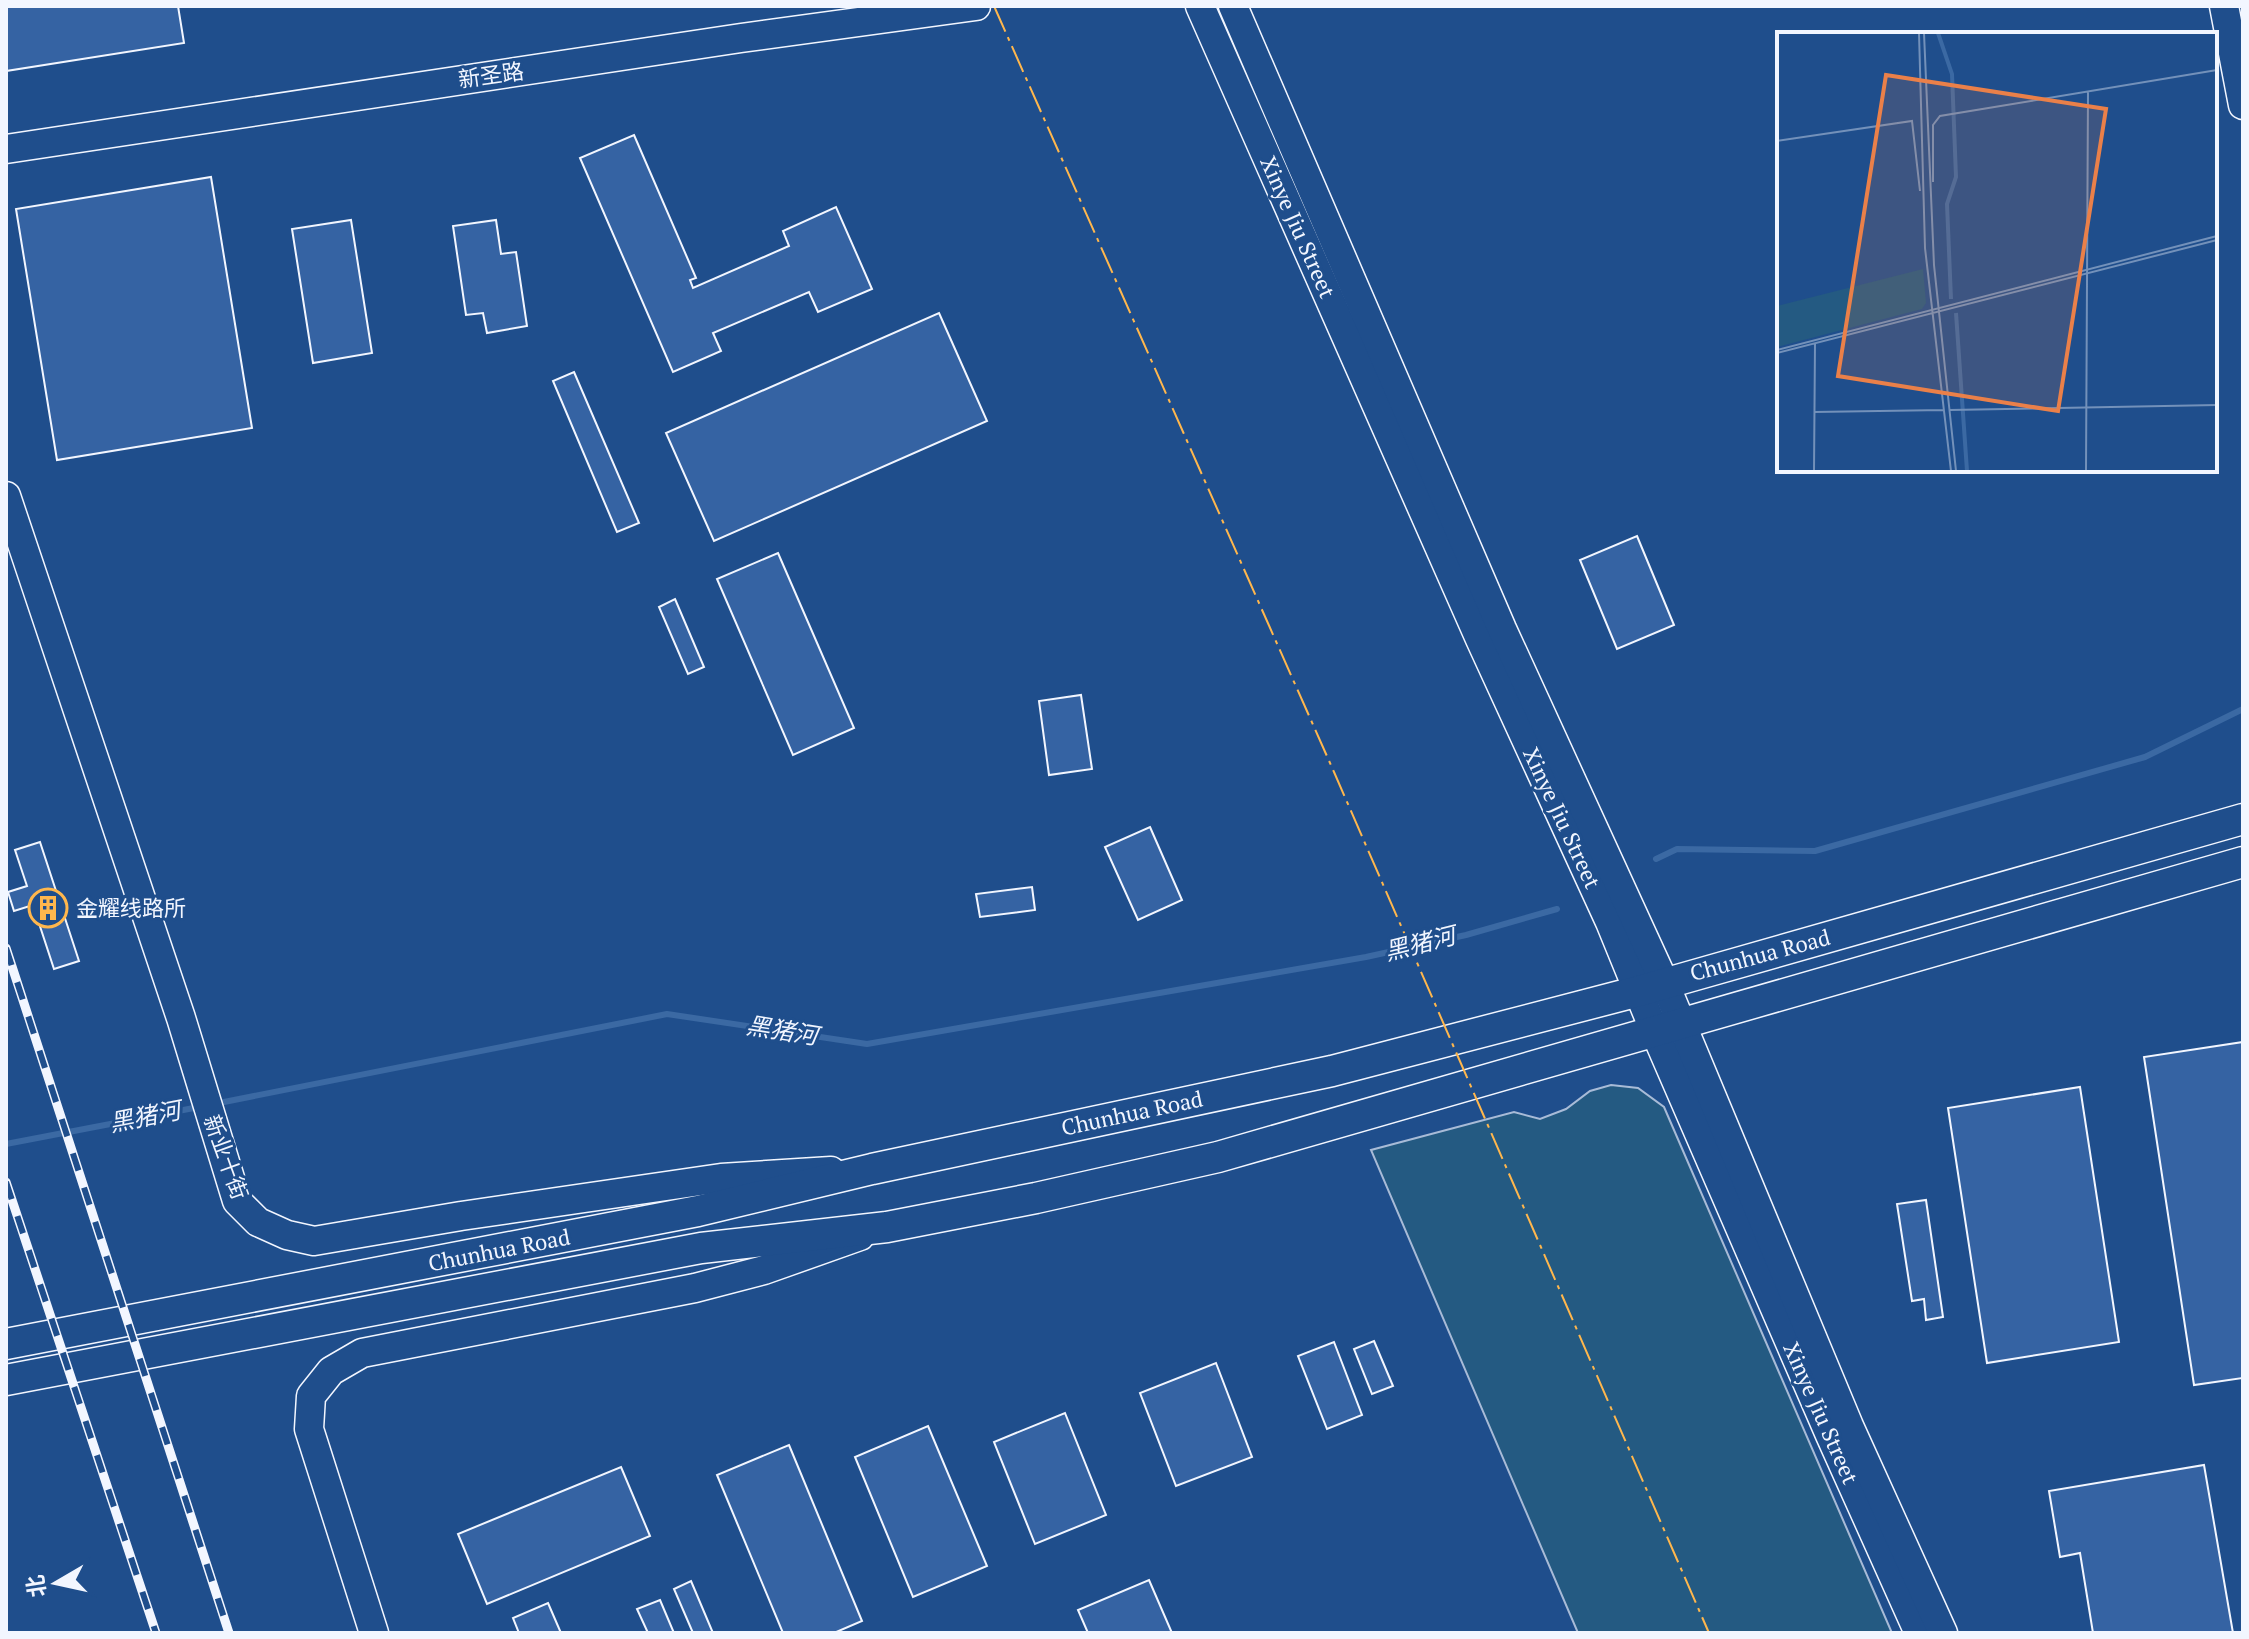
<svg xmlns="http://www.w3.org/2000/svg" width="2249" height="1639" font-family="'PT Serif','Noto Sans SC',serif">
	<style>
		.green { fill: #245a82; stroke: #a8bbd7; stroke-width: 2 }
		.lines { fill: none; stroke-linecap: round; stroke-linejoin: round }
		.stream { stroke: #3b69a3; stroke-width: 6 }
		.building { fill: #3563a3; stroke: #f2f6ff; stroke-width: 2 }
		.secondary-casing { stroke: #f2f6ff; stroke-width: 31 }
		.primary-casing { stroke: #f2f6ff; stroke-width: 33 }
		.secondary { stroke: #1f4e8c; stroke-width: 28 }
		.primary { stroke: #1f4e8c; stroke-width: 30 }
		.rail-casing { stroke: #f2f6ff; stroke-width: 9 }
		.rail { stroke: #1f4e8c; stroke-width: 6; stroke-dasharray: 18; stroke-linecap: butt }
		.power { stroke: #ffb74d; stroke-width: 2; stroke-dasharray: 28 6 4 6; stroke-linecap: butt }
		.labels { text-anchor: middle; stroke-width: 6; stroke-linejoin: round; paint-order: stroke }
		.street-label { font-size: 22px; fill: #f2f6ff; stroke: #1f4e8c }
		.poi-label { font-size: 22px; fill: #f2f6ff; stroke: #1f4e8c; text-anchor: start }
		.water-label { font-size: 24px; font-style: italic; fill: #f2f6ff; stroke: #1f4e8c }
		.inset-river { fill: none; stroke: #3b69a3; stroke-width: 4 }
		.inset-road { fill: none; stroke: #7391ba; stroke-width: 2 }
		.view { fill: #ea8049; fill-opacity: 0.15; stroke: #ea8049; stroke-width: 4 }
		.inset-edge { fill: none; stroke: #f2f6ff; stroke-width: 4 }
	</style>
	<rect width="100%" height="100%" fill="#1f4e8c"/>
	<polygon class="green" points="1611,1085 1638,1088 1664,1107 1892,1633 1578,1633 1371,1150 1514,1112 1540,1119 1566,1109 1590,1091"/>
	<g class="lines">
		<g class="stream">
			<polyline points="1656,859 1677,849 1815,851 2145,757 2243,709"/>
			<polyline points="214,1104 667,1014 867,1044 1366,957 1466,935 1557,909"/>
			<polyline points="6,1144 199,1107"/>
		</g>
	</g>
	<g class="building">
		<polygon points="6,6 178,6 184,43 6,71"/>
		<polygon points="634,135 696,278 690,280 693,288 789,246 783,231 836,207 872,289 818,312 809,292 713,333 721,351 673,372 580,158"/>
		<polygon points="211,177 252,428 57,460 16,209"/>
		<polygon points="351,220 372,353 313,363 292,229"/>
		<polygon points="496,220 501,254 516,252 527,326 487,333 483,313 466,315 453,226"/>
		<polygon points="939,313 987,421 714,541 666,433"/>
		<polygon points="574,372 639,523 617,532 553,381"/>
		<polygon points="1637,536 1674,625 1617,649 1580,560"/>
		<polygon points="778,553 854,728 793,755 717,579"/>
		<polygon points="675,599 704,667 688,674 659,607"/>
		<polygon points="1081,695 1092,769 1049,775 1039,701"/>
		<polygon points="1150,827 1182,900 1138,920 1105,847"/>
		<polygon points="40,842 79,961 54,969 33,905 14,911 8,892 27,886 15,850"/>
		<polygon points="1032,887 1035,910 980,917 976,894"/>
		<polygon points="2243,1042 2243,1378 2194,1385 2144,1057"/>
		<polygon points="2080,1087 2119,1342 1987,1363 1948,1108"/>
		<polygon points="1926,1200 1943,1317 1926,1320 1924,1299 1912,1301 1897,1204"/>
		<polygon points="1374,1341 1393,1386 1372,1394 1354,1349"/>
		<polygon points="1334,1342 1362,1415 1327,1429 1298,1356"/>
		<polygon points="1216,1363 1252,1457 1176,1486 1140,1393"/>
		<polygon points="1065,1413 1106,1515 1035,1544 994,1442"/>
		<polygon points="928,1426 987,1566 913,1597 855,1457"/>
		<polygon points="789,1445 862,1621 834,1633 783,1633 717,1475"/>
		<polygon points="2204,1465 2233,1633 2093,1633 2080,1553 2060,1557 2049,1491"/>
		<polygon points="621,1467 650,1536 487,1604 458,1534"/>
		<polygon points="1149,1580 1172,1633 1088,1633 1078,1610"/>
		<polygon points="691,1581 713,1633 693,1633 674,1589"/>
		<polygon points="660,1600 674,1633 648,1633 637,1609"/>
		<polygon points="548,1603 561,1633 519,1633 513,1618"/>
	</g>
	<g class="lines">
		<g class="secondary-casing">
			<g id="secondary">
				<polyline points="1200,6 1480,639 1610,922 1655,1032 1830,1435 1919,1633"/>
				<polyline points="1233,6 1502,629 1664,982 1849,1426 1943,1633"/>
				<polyline points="2224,6 2243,105"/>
				<polyline points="6,149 741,38 976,6"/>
				<polyline points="6,496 181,1018 237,1201 258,1222 287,1235 314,1241 461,1216 721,1178 831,1171"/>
				<polyline points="374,1633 309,1429 311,1396 331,1371 362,1353 695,1288 764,1270 860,1236"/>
			</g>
		</g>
		<g class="primary-casing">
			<g id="primary">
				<polyline points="6,1344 698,1211 872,1169 1332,1071 1639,991 2243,819"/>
				<polyline points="6,1380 701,1248 887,1227 1036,1198 1218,1157 2243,862"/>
			</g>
		</g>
		<use href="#secondary" class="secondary"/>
		<use href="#primary" class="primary"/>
		<g class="rail-casing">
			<g id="rail">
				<polyline points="6,948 229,1633"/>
				<polyline points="6,1182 156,1633"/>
			</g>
		</g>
		<use href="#rail" class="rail"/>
		<polyline class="power" points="994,6 1334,772 1709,1633"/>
	</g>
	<defs>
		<g id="building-ring" transform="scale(2)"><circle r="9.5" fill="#1f4e8c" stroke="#ffb74d" stroke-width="1.5"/><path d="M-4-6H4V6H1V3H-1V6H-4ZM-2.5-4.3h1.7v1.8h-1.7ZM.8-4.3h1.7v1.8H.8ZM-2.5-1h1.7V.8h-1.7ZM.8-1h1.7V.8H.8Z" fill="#ffb74d"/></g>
	</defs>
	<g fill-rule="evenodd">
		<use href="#building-ring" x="48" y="908"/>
	</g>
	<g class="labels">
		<g class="street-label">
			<text transform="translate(491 75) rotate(-8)" y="8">新圣路</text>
			<text transform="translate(1298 227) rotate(66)" y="8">Xinye Jiu Street</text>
			<text transform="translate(1562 818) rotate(65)" y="8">Xinye Jiu Street</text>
			<text transform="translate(1760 955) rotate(-15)" y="8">Chunhua Road</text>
			<text transform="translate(1132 1113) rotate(-12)" y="8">Chunhua Road</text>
			<text transform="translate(226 1157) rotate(70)" y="8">新业十街</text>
			<text transform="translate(499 1250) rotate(-11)" y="8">Chunhua Road</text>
			<text transform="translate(1821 1413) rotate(66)" y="8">Xinye Jiu Street</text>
		</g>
		<g class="poi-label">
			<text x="76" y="916">金耀线路所</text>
		</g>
		<g class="water-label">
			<text transform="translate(1420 944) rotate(-14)" y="8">黑猪河</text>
			<text transform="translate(782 1031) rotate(9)" y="8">黑猪河</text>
			<text transform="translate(145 1117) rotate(-11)" y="8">黑猪河</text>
		</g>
	</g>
	<g transform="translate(1777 32)">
		<rect width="440" height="440" fill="#1f4e8c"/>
		<path d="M146,237L149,271L145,277L0,315V274Z" fill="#245a82"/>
		<path class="inset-river" d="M161,1L175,42L179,145L170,172L174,267M179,281L190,439"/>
		<path class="inset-road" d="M142,1L148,216L174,439M147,1L157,233L179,439M0,109L135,89L143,159M156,150V93L163,84L440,38M0,318L440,204M0,321L440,208M173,378L440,373M37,380L167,378M37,439L38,311M309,439L311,60"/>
		<path class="view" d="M109,43L329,77L281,379L61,344Z"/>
		<rect width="440" height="440" class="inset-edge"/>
	</g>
	<rect width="2249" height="1639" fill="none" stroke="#f2f6ff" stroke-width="16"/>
	<g transform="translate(56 1583) rotate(261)" stroke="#1f4e8c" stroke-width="6" paint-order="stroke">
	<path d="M0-6L14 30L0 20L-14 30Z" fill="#f2f6ff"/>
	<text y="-12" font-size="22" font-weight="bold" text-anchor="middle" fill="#f2f6ff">北</text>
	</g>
</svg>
